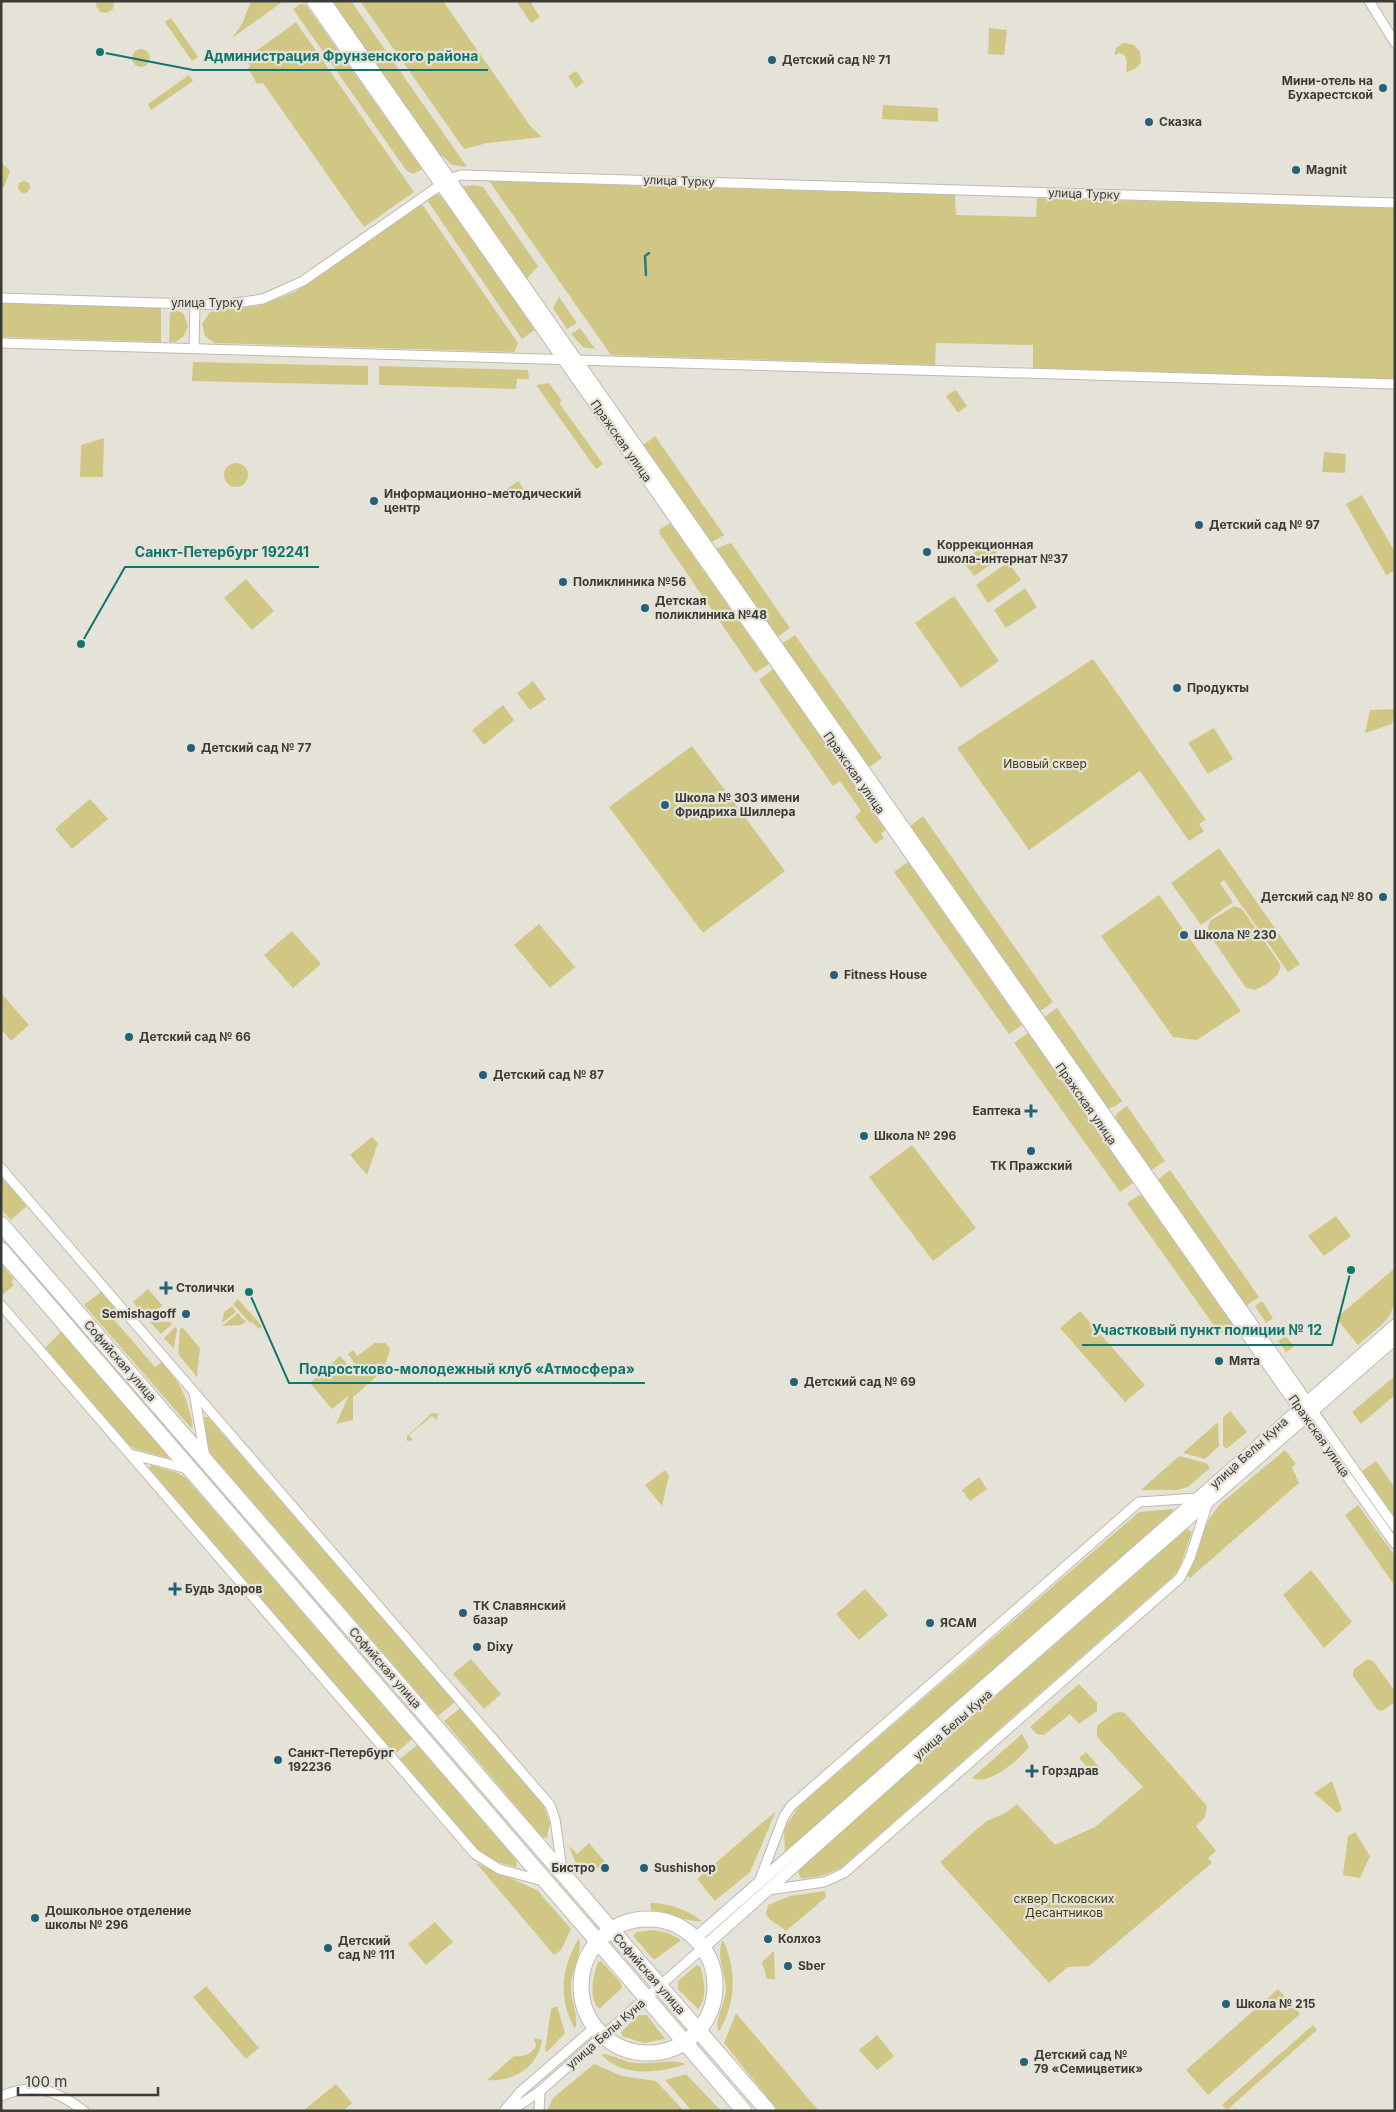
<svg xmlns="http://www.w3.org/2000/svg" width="1396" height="2112" font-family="Inter,sans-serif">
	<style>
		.green { fill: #d1c784 }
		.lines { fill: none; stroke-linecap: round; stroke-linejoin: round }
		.stream { stroke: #227994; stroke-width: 2.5 }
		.minor-casing { stroke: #bdbbb1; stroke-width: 11 }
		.tertiary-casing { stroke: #bdbbb1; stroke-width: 13 }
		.primary-casing { stroke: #bdbbb1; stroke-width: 17 }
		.minor { stroke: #fff; stroke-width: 9 }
		.tertiary { stroke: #fff; stroke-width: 11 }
		.primary { stroke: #fff; stroke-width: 15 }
		.poi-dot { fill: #246078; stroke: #e5e3d8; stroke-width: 2 }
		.labels { text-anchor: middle; stroke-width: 4.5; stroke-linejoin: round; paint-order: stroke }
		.poi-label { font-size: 12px; font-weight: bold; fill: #3b3b36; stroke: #e5e3d8; text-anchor: start }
		.street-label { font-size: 12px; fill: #3b3b36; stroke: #e5e3d8 }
		.park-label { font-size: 12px; fill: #413b13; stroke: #e5e3d8 }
		.leader { fill: none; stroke: #0f766e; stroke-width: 2 }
		.callout-dot { fill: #0f766e; stroke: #e5e3d8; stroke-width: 2 }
		.callout-label { font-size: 14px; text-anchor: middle; font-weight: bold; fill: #0f766e; stroke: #e5e3d8; stroke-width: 4.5; stroke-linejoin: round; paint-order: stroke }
	</style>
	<rect width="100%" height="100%" fill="#e5e3d8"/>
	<g class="green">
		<polygon points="97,1 114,1 113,9 107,13 100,12 96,6"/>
		<polygon points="251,1 280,1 281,3 232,38 242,24"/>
		<polygon points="330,1 351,1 467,167 452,165 443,156 440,158"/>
		<polygon points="360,1 443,1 531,127 542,137 487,143 464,149"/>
		<polygon points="530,1 540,17 531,23 517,2"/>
		<polygon points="301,4 306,5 422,169 413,174 406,170 293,9"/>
		<polygon points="171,18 198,57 192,61 165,22"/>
		<polygon points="296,22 414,192 364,227 263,83 257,84 248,68 250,66 245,59"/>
		<polygon points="989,28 1007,30 1004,55 988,54"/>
		<path d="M1123,43L1134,45L1140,52L1141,63L1135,69L1126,72C1127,64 1129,55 1119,53L1114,55L1116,48Z"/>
		<circle cx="141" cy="58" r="9"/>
		<polygon points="576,71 584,82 576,88 568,76"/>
		<polygon points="189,75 193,81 151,110 148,104"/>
		<polygon points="883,105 938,108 938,122 882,119"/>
		<polygon points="1,162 10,171 4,187 1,187"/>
		<circle cx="24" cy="187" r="6"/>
		<polygon points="489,181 955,195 956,215 1036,217 1037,198 1395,208 1395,379 1033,368 1033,345 936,343 935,365 611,355"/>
		<polygon points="474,185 483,187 538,266 526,280 460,187"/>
		<polygon points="435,194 442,196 535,330 522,339 427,200"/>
		<polygon points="422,204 518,343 514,352 214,343 205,336 202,324 210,312 261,305 295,292"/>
		<polygon points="559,297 577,323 567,329 553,308"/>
		<polygon points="1,303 161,308 161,342 1,337"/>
		<polygon points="170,308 183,313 188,326 184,336 176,342 169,342"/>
		<polygon points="580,328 595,349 583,347 571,334"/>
		<polygon points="193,362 368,366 368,385 192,381"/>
		<polygon points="379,366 528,370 529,379 517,379 516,389 379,385"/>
		<polygon points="549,383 562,401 559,403 603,464 596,469 536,385"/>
		<polygon points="956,390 967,406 958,413 946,396"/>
		<polygon points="655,436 724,535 710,543 642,446"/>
		<polygon points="104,438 103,477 80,477 81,445"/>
		<polygon points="1324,452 1346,454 1345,473 1322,472"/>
		<circle cx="236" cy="475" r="12"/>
		<polygon points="518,481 526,492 515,500 507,489"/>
		<polygon points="1362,495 1395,552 1395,571 1386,575 1346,504"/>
		<polygon points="670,523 769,664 755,673 660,534 659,530"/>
		<polygon points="989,542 1000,558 974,576 963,561"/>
		<polygon points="731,543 790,628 776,638 714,549"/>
		<polygon points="1008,562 1021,580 988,603 976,585"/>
		<polygon points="246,579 274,611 252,630 224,598"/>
		<polygon points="1025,588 1037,607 1006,628 994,610"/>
		<polygon points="954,596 999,661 961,688 915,623"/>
		<polygon points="795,635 882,758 868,768 781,644"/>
		<polygon points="1093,659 1206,820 1199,824 1204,831 1189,841 1140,771 1029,850 957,748"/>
		<polygon points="773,669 886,830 881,833 884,838 875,844 855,817 861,811 840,781 833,786 759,680"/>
		<polygon points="533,681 546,699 530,710 517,693"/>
		<polygon points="503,705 514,720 484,745 472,730"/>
		<polygon points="1395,709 1392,724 1365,733 1370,710"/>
		<polygon points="1214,728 1233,759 1208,774 1188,743"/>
		<polygon points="692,746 785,871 703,933 609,807"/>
		<polygon points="90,799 108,819 72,849 55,829"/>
		<polygon points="923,816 1053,1002 1039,1012 909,827"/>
		<polygon points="1219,848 1300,964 1288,972 1224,880 1220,883 1233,902 1201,925 1171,883"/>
		<polygon points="908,862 1022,1025 1009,1034 894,872"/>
		<polygon points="1159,895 1241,1011 1197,1040 1173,1037 1101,936"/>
		<path d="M1234,906L1242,909L1280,964C1282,976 1266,985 1255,990L1246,988L1207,931L1210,921Z"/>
		<polygon points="539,924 575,967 550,988 514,945"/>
		<polygon points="292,931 321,964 293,988 264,955"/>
		<polygon points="1,993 29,1025 11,1041 1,1029"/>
		<polygon points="1057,1008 1122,1101 1114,1107 1106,1109 1043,1018"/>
		<polygon points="1028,1033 1133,1183 1120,1192 1014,1043"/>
		<polygon points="1127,1106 1165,1161 1150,1171 1114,1119 1117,1113"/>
		<polygon points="372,1137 378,1143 367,1175 350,1155"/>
		<polygon points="912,1145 976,1228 933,1261 869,1177"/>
		<polygon points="1170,1170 1259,1297 1246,1306 1157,1180"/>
		<polygon points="1,1177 27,1206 11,1220 1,1209"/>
		<polygon points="1139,1195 1142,1196 1233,1325 1220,1334 1127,1203"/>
		<polygon points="1336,1216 1351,1236 1324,1256 1308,1236"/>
		<polygon points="1,1264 14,1279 11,1282 14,1285 1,1296"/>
		<path d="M1395,1268C1395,1318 1396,1313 1358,1345L1336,1318Z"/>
		<polygon points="148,1289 162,1305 159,1309 164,1313 167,1310 173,1317 171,1319 148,1319 133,1302"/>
		<path d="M101,1292L116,1309L110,1315L155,1367L162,1362C183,1388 185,1392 193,1425L191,1428L84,1305Z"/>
		<polygon points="238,1299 262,1326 259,1329 252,1322 250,1323 233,1304"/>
		<polygon points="1262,1301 1273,1318 1266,1323 1255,1306"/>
		<polygon points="232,1306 236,1312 222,1323 224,1312"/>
		<polygon points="1080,1311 1145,1385 1125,1402 1060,1328"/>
		<polygon points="238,1313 246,1322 241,1325 222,1326"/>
		<polygon points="150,1322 170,1322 172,1324 161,1334"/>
		<polygon points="175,1327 177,1329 174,1349 164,1338"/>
		<polygon points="182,1327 200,1348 197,1377 178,1354 180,1329"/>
		<polygon points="61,1332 168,1456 168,1458 135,1449 128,1444 45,1348"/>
		<polygon points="1286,1336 1294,1347 1286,1352 1278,1341"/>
		<polygon points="375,1343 385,1343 389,1347 390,1350 383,1371 353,1397 353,1420 336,1424 349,1395 332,1409 310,1383 340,1356 356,1374 360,1371 348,1354 353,1350 357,1356"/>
		<polygon points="1395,1376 1395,1395 1361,1424 1352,1412"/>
		<polygon points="1230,1411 1247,1432 1226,1449 1223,1445 1223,1418"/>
		<polygon points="432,1413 438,1414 437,1420 432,1416 409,1435 413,1440 407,1441 407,1436"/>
		<polygon points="204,1417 208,1417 455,1702 438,1716 211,1454 207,1443"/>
		<polygon points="1218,1422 1219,1446 1205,1459 1183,1453"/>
		<polygon points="1285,1450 1296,1464 1292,1467 1299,1483 1190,1578 1186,1575 1209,1519 1219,1505"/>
		<polygon points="1179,1456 1206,1463 1210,1468 1188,1487 1177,1490 1141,1490"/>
		<polygon points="1376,1461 1395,1488 1395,1520 1361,1472"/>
		<polygon points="151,1465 178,1473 186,1478 412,1739 395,1754 149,1468"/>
		<polygon points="665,1470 669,1475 662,1506 645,1485"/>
		<polygon points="979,1477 987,1489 970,1501 962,1490"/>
		<polygon points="1358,1505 1395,1556 1395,1586 1345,1515"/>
		<polygon points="1173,1509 1172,1512 785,1853 784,1829 799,1806 1139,1512"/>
		<polygon points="1187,1529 1192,1532 1179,1569 1170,1579 841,1868 821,1876 801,1879 797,1870"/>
		<polygon points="1311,1570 1352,1622 1324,1648 1283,1595"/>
		<polygon points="865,1589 888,1615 859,1640 836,1614"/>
		<polygon points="471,1659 501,1694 484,1709 453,1674"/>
		<polygon points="1368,1659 1373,1661 1395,1691 1395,1702 1382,1711 1377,1709 1353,1676 1353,1670"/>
		<polygon points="1079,1684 1097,1703 1097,1711 1079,1724 1070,1714 1044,1735 1037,1734 1030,1727"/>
		<polygon points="460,1708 543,1804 550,1823 547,1838 542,1837 444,1721"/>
		<polygon points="1120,1712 1125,1713 1207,1806 1205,1817 1196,1826 1216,1851 1208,1858 1212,1863 1089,1966 1068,1967 1049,1983 940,1862 985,1822 1007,1812 1017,1804 1055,1845 1095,1827 1143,1787 1097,1737 1097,1726 1114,1713"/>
		<path d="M1022,1734L1029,1747C1019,1760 989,1786 972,1778Z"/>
		<polygon points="417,1745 517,1861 516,1867 493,1861 478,1850 400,1759"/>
		<polygon points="1086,1752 1100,1768 1093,1774 1079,1758"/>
		<polygon points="1332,1781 1342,1810 1337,1813 1314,1793"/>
		<polygon points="776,1811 750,1872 715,1901 697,1879"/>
		<polygon points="1355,1832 1370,1856 1360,1878 1343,1875 1348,1836"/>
		<polygon points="589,1843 605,1862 593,1873 586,1866 582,1869 575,1861 569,1846 577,1854"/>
		<polygon points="476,1863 537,1890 571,1929 561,1950 554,1955"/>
		<path d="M825,1891L826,1897L786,1931C780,1925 770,1922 766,1914L768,1905L790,1896Z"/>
		<path d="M650,1903C668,1903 688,1910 702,1921C688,1923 667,1912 651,1910Z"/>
		<polygon points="435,1922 453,1942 426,1965 408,1944"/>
		<polygon points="653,1930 668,1933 680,1939 680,1941 654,1960 633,1936 637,1932"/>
		<path d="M579,1938C583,1953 572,1969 571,1985C570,2000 580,2016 575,2029C558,1998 561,1968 579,1938Z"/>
		<path d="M723,1940C737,1971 736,2002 719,2032C714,2019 725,2004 726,1990C726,1974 715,1955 723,1940Z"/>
		<polygon points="774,1951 775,1979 767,1979 762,1962"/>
		<path d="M601,1961L621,1983L622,1988L599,2009C588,1998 593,1976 598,1962Z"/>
		<path d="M697,1965L700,1966C704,1979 708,1999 698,2009L678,1989V1981Z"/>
		<polygon points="206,1986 259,2048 246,2059 193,1997"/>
		<polygon points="1278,1989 1300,2014 1208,2095 1186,2070"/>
		<polygon points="557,2006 565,2033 547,2052 545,2051 551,2009"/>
		<polygon points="736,2013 819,2111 778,2111 724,2043"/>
		<polygon points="639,2015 647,2015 665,2039 644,2043 622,2036 621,2032"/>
		<polygon points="1313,2025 1317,2030 1227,2110 1222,2105"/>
		<polygon points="877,2035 894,2056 877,2070 859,2050"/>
		<path d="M534,2038L542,2040C538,2068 513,2082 487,2080L514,2056C524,2057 530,2055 536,2046Z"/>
		<path d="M601,2054C613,2054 623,2062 635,2063C652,2065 671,2058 686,2064C660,2073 621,2078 601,2054Z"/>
		<polygon points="594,2064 622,2076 656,2081 684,2111 547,2111 553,2098"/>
		<polygon points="686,2074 721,2111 692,2111 665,2080"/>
		<polygon points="336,2084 352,2103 343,2111 303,2111"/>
	</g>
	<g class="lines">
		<polyline class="stream" points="646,275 645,256 649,253"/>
		<g class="minor-casing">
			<g id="minor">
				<polyline points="1369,1 1395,43"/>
				<polyline points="1,298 220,305 263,299 303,281 449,179 461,175 1395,203"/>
				<polyline points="1,343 1395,384"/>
				<polyline points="194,348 195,304"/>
				<polyline points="1,1168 550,1805 555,1819 562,1870"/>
				<polyline points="1,1305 475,1854 499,1869 543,1881"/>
				<polyline points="194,1392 205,1458"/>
				<polyline points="1313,1411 1395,1527"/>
				<polyline points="1305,1417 1395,1544"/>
				<polyline points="130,1454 188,1469"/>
				<polyline points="759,1882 784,1816 791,1806 1139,1502 1198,1498"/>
				<polyline points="768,1890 824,1882 844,1873 1180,1578 1190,1558 1208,1502"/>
				<path d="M1,2096C35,2082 56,2090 84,2111"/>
				<polyline points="504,2111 520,2092 594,2028"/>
				<polyline points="511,2111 540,2091 705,1946"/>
				<polyline points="539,2111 540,2091"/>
			</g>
		</g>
		<g class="tertiary-casing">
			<g id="tertiary">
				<polyline points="312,1 1305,1417"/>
				<polyline points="325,1 1313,1411"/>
				<polyline points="697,1937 1395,1325"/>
				<polyline points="705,1946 939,1737 1395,1339"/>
			</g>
		</g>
		<g class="primary-casing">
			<g id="primary">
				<polyline points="1,1224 768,2111"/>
				<polyline points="1,1250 744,2111"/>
				<circle cx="648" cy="1986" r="67"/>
			</g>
		</g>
		<use href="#minor" class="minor"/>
		<use href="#tertiary" class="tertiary"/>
		<use href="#primary" class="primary"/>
	</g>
	<g class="poi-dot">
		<circle cx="772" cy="60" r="5"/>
		<circle cx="1383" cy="88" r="5"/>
		<circle cx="1149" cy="122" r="5"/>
		<circle cx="1296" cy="170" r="5"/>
		<circle cx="374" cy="501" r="5"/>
		<circle cx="1199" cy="525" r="5"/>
		<circle cx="927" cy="552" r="5"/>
		<circle cx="563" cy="582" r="5"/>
		<circle cx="645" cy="608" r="5"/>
		<circle cx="1177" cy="688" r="5"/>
		<circle cx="191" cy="748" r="5"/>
		<circle cx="665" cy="805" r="5"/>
		<circle cx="1383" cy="897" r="5"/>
		<circle cx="1184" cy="935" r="5"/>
		<circle cx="834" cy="975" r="5"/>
		<circle cx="129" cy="1037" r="5"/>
		<circle cx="483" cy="1075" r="5"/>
		<path d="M1028.5 1103.5h5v5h5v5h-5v5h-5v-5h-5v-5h5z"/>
		<circle cx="864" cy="1136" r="5"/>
		<circle cx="1031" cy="1151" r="5"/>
		<path d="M163.5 1280.5h5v5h5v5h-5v5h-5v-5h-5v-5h5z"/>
		<circle cx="186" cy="1314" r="5"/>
		<circle cx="1219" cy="1361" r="5"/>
		<circle cx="794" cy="1382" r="5"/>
		<path d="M172.5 1581.5h5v5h5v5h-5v5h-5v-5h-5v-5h5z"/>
		<circle cx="463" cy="1613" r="5"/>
		<circle cx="930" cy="1623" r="5"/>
		<circle cx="477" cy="1647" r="5"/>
		<circle cx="278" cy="1760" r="5"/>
		<path d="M1029.5 1763.5h5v5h5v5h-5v5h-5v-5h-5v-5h5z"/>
		<circle cx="605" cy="1868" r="5"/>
		<circle cx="644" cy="1868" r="5"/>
		<circle cx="35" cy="1918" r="5"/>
		<circle cx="768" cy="1939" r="5"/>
		<circle cx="328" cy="1948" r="5"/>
		<circle cx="788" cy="1966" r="5"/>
		<circle cx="1226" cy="2004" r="5"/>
		<circle cx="1024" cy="2062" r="5"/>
	</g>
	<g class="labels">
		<g class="poi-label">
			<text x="782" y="64">Детский сад № 71</text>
			<text x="1373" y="85" text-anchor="end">Мини-отель на<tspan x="1373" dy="14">Бухарестской</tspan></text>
			<text x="1159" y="126">Сказка</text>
			<text x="1306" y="174">Magnit</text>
			<text x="384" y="498">Информационно-методический<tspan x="384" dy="14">центр</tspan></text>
			<text x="1209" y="529">Детский сад № 97</text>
			<text x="937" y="549">Коррекционная<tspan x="937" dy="14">школа-интернат №37</tspan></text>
			<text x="573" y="586">Поликлиника №56</text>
			<text x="655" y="605">Детская<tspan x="655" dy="14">поликлиника №48</tspan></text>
			<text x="1187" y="692">Продукты</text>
			<text x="201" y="752">Детский сад № 77</text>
			<text x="675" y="802">Школа № 303 имени<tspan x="675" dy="14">Фридриха Шиллера</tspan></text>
			<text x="1373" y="901" text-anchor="end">Детский сад № 80</text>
			<text x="1194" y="939">Школа № 230</text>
			<text x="844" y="979">Fitness House</text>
			<text x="139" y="1041">Детский сад № 66</text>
			<text x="493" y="1079">Детский сад № 87</text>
			<text x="1021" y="1115" text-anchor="end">Еаптека</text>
			<text x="874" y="1140">Школа № 296</text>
			<text x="1031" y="1170" text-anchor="middle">ТК Пражский</text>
			<text x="176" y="1292">Столички</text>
			<text x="176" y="1318" text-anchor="end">Semishagoff</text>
			<text x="1229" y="1365">Мята</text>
			<text x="804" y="1386">Детский сад № 69</text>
			<text x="185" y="1593">Будь Здоров</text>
			<text x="473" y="1610">ТК Славянский<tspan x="473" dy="14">базар</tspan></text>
			<text x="940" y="1627">ЯСАМ</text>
			<text x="487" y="1651">Dixy</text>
			<text x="288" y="1757">Санкт-Петербург<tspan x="288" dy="14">192236</tspan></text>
			<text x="1042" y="1775">Горздрав</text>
			<text x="595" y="1872" text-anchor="end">Бистро</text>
			<text x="654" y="1872">Sushishop</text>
			<text x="45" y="1915">Дошкольное отделение<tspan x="45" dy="14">школы № 296</tspan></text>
			<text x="778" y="1943">Колхоз</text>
			<text x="338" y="1945">Детский<tspan x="338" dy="14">сад № 111</tspan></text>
			<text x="798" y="1970">Sber</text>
			<text x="1236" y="2008">Школа № 215</text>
			<text x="1034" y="2059">Детский сад №<tspan x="1034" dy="14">79 «Семицветик»</tspan></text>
		</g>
		<g class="street-label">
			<text transform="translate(679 181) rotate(2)" y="4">улица Турку</text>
			<text transform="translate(1084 194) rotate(2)" y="4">улица Турку</text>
			<text x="207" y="307">улица Турку</text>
			<text transform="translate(621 441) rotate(55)" y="4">Пражская улица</text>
			<text transform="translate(854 773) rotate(55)" y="4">Пражская улица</text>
			<text transform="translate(1086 1104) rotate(55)" y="4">Пражская улица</text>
			<text transform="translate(120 1361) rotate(49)" y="4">Софийская улица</text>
			<text transform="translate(1319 1436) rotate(55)" y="4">Пражская улица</text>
			<text transform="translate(1249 1453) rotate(-42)" y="4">улица Белы Куна</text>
			<text transform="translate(385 1668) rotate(49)" y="4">Софийская улица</text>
			<text transform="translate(953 1725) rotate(-41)" y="4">улица Белы Куна</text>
			<text transform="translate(649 1974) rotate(49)" y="4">Софийская улица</text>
			<text transform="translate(606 2034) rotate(-41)" y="4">улица Белы Куна</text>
		</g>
		<g class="park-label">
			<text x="1045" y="768">Ивовый сквер</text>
			<text x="1064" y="1903">сквер Псковских<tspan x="1064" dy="14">Десантников</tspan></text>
		</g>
	</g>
	<path class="leader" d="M100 52L193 70H488M81 644L125 567H319M1351 1270L1332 1345H1082M249 1292L289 1383H645"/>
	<g class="callout-dot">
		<circle cx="100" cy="52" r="5"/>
		<circle cx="81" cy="644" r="5"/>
		<circle cx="1351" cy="1270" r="5"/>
		<circle cx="249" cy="1292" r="5"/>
	</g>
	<g class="callout-label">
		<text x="341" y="61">Администрация Фрунзенского района</text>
		<text x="222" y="557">Санкт-Петербург 192241</text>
		<text x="1207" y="1335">Участковый пункт полиции № 12</text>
		<text x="467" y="1374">Подростково-молодежный клуб «Атмосфера»</text>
	</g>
	<rect width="1396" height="2112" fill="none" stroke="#3b3b36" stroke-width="5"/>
	<path d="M18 2087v8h140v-8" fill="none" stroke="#3b3b36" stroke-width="2.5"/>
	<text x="25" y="2087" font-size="15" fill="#3b3b36" stroke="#e5e3d8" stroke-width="4" paint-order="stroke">100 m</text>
</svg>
